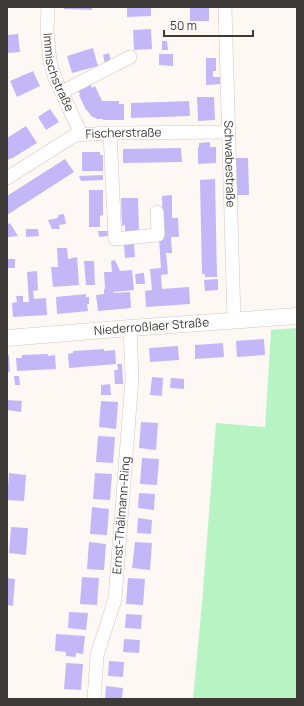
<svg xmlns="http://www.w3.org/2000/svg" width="304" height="706" font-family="Manrope,sans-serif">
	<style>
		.green { fill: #b8f3c4 }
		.building { fill: #c3b7f8 }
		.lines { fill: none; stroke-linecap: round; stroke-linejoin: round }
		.minor-casing { stroke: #d0c6c1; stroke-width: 14 }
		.major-casing { stroke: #d0c6c1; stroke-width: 17 }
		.minor { stroke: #fff; stroke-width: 13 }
		.major { stroke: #fff; stroke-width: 16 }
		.labels { text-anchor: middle; stroke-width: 3; stroke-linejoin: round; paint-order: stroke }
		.street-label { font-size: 12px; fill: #3d3937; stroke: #fef8f5 }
	</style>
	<rect width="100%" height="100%" fill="#fef8f5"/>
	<polygon class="green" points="297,328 297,699 193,699 202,603 216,423 265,427 271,330"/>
	<g class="building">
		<polygon points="64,7 92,7 92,10 64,9"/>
		<polygon points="127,7 151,7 151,16 127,17"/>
		<rect x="190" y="7" width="19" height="14"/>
		<polygon points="151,29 152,49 134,50 133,30"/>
		<polygon points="18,34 20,52 7,53 7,35"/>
		<polygon points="162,41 167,41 168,50 162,50"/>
		<polygon points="93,48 98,66 72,73 67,56"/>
		<polygon points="109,53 111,62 105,64 103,55"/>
		<polygon points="159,54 173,54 173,66 159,65"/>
		<polygon points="206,58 216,58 216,71 213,71 213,77 221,77 221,84 206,85"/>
		<polygon points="33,71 40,86 17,97 10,81"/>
		<polygon points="91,85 92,88 95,86 102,101 119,101 119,104 124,104 124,120 103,120 103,119 97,119 91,116 87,110 86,110 79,95 80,94 78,91"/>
		<polygon points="197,97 214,97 215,120 198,121"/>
		<polygon points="189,101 190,116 131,118 131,103"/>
		<polygon points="50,109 59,122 46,130 38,117"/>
		<polygon points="26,126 37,143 11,159 11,158 8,160 7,138"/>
		<polygon points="210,142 210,147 216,147 216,163 198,164 198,147 199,147 199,143"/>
		<polygon points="181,148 182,162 123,163 123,149"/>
		<polygon points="82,152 100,152 100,155 103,155 103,171 82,171"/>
		<polygon points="235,158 248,158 249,195 236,195"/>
		<polygon points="65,159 74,172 7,215 7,196"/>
		<polygon points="103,175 103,180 81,181 79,176"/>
		<polygon points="215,179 217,277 205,277 205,274 202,274 200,180"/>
		<polygon points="89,190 103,190 103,215 100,216 100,227 89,227"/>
		<polygon points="172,195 172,218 178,218 179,237 171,237 172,253 166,253 168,274 161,275 162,289 189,287 190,304 146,307 145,291 152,290 150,269 161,268 159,238 163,238 162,196"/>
		<polygon points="121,198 138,198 139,231 125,231 125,225 122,226"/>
		<polygon points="64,214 66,224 59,225 60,229 52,229 48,220 58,218 58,215"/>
		<polygon points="10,223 18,236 8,237 7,235 7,225"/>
		<polygon points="26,229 38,229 39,236 26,237"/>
		<polygon points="98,231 108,231 108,236 99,237"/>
		<polygon points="134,244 135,257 125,258 124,245"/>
		<polygon points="57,248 67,248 68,259 77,257 79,285 53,287 51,267 58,267"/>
		<rect x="7" y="259" width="8" height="9"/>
		<polygon points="115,260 120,271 132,270 134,290 113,292 114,293 130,292 131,308 98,311 96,295 104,294 104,289 105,289 104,272 112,272 111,261"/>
		<polygon points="84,261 94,261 95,285 86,285"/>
		<polygon points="37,271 38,290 33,291 34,299 46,298 47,315 13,317 12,303 17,302 16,296 23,296 23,302 29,302 27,272"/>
		<polygon points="144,273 145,284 136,284 135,274"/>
		<polygon points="218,279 218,290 205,291 204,280"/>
		<polygon points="86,294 86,297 89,297 89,304 87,304 88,311 57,314 56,297"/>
		<polygon points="264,339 265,355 237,357 236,341"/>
		<polygon points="223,343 224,357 195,359 195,345"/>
		<polygon points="178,346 179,360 150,362 149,348"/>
		<polygon points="104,349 104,351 115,350 116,364 69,368 68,354 73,353 73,351"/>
		<polygon points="48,354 48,356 55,355 56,369 17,371 16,358 22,358 22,355"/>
		<polygon points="7,355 9,355 10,372 7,372"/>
		<polygon points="117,364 122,364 123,384 115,384 114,370 118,370"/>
		<polygon points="14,376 19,376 20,385 15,385"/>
		<polygon points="152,377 163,378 162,396 150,395"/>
		<polygon points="171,378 184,379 184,389 170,388"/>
		<polygon points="110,384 111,395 101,395 101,385"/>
		<polygon points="7,400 22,401 21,412 7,410"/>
		<polygon points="101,401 118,402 116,429 99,427"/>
		<polygon points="141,422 158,423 156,450 139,448"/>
		<polygon points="98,436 115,437 113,463 96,462"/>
		<polygon points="142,458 159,459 157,485 140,484"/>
		<polygon points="9,473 26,475 24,501 7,500"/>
		<polygon points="95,473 112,474 110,500 93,499"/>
		<polygon points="139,493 155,494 154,510 138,508"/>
		<polygon points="92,507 109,509 107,535 90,534"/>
		<polygon points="138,518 152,520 151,534 137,533"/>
		<polygon points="11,527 28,528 26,555 9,553"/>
		<polygon points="89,542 106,544 104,570 87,569"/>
		<polygon points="135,542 152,543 150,570 132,568"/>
		<polygon points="82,577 99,578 97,605 80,604"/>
		<polygon points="7,578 15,579 13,606 7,605"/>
		<polygon points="128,578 145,579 143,605 126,604"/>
		<polygon points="69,612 88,613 86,630 68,628"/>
		<polygon points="126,614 142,615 141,629 125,628"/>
		<polygon points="56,634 85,636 83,654 76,653 76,657 66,656 66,652 55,651"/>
		<polygon points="124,639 140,640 139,653 123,652"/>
		<polygon points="109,661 124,662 123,677 108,676"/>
		<polygon points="66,663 83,664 81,690 64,689"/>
		<polygon points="106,686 123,688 122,699 105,699"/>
	</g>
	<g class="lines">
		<g class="minor-casing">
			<g id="minor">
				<path id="s1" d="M48,7L47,30L50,62L55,78L81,134"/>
				<path id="s2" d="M225,7L234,320"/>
				<polyline points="62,92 130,57"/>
				<polyline points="110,133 115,239 158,235 157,212"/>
				<path id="s3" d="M7,178L75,135L110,133L228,132"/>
				<path id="s4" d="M94,699L97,655L115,599L132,378L130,328"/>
			</g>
		</g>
		<g class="major-casing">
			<g id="major">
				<path id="s5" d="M7,338L130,328L297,316"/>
			</g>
		</g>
		<use href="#minor" class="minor"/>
		<use href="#major" class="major"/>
	</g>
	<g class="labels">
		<g class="street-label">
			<text dy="4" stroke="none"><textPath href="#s1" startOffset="67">Immischstraße</textPath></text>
			<text dy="4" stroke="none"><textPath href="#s3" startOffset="129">Fischerstraße</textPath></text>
			<text dy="4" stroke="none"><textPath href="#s2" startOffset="157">Schwabestraße</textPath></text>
			<text dy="4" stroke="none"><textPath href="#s5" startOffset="145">Niederroßlaer Straße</textPath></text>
			<text dy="4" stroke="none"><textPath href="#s4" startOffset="187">Ernst-Thälmann-Ring</textPath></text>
		</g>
	</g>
	<rect width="304" height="706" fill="none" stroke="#3d3937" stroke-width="16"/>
	<path d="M164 30v6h89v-6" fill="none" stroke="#3d3937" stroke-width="2"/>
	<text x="170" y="30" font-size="12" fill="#3d3937" stroke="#fef8f5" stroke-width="3" paint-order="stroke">50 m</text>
</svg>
